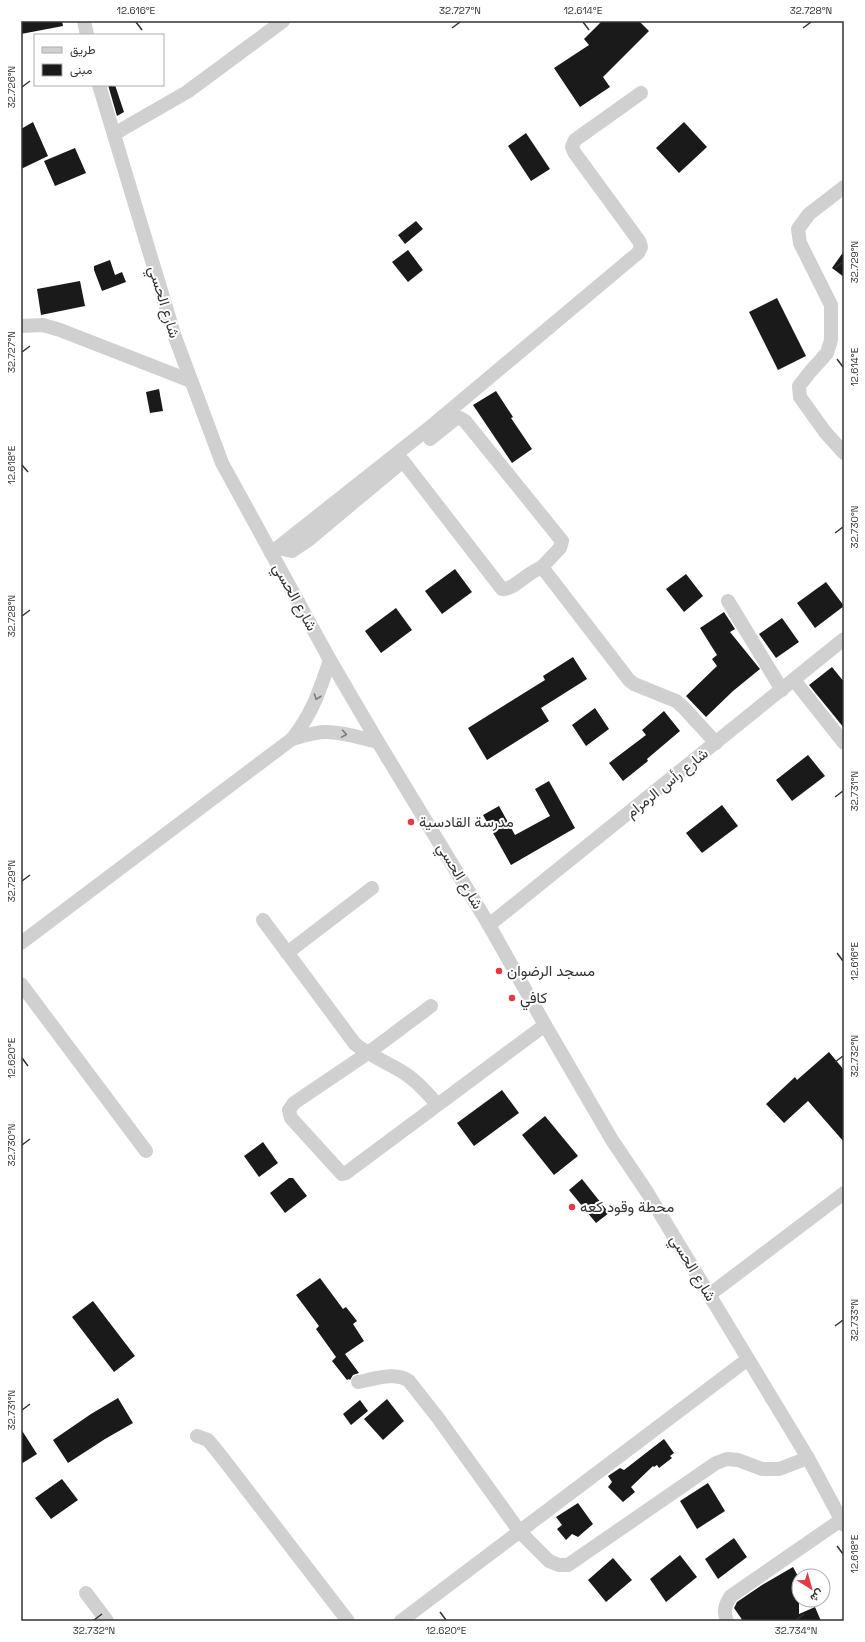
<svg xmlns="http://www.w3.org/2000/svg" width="865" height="1642" font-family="'Space Grotesk',Vazirmatn,sans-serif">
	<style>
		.building { fill: #1a1a1a }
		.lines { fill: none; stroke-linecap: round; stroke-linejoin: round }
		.minor { stroke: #d0d0d0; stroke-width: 14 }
		.oneway { stroke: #7a7a7a }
		.ticks { fill: none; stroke: #333; stroke-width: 1.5 }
		.poi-dot { fill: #e63946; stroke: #fff; stroke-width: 1.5 }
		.labels { text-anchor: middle; stroke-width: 4; stroke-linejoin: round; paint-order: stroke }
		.street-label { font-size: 15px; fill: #333; stroke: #fff }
		.poi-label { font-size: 15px; fill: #333; stroke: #fff; text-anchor: start }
		.neatline { fill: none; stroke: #333; stroke-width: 1.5 }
		.ticks-label { font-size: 10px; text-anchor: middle; fill: #333 }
	</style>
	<rect width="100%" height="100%" fill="#fff"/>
	<g class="building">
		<polygon points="21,21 62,21 63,26 21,34"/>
		<polygon points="602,21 639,21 649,31 603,77 610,87 580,107 554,68 589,45 584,39"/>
		<polygon points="108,85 115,85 124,112 117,116"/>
		<polygon points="33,122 48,156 21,169 21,129"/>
		<polygon points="684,122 707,147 679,173 656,148"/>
		<polygon points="526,133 550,169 531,181 508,146"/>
		<polygon points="75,148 86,173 55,186 44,161"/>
		<polygon points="416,221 423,229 405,244 398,235"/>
		<polygon points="408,250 423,270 408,282 392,262"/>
		<polygon points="844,251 844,277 832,268"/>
		<polygon points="110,260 115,275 122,272 126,282 102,291 94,270 94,266"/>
		<polygon points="80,281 85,306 41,315 37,289"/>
		<polygon points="777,298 806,356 778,370 749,312"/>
		<polygon points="159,389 163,411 150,413 146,392"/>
		<polygon points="496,391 513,417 511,418 532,449 512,463 473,405"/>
		<polygon points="455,569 472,592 442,614 425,591"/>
		<polygon points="686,574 703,596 684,612 666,589"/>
		<polygon points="826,582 844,606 815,628 797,603"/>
		<polygon points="396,608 412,630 381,653 365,631"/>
		<polygon points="724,612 735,629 730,632 760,669 733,691 706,717 686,696 717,666 712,659 717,655 700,628"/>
		<polygon points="782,618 799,642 776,658 759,634"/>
		<polygon points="573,657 587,679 541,708 549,721 487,760 468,728 545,680 543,676"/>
		<polygon points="832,667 844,682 844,728 809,685"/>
		<polygon points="595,708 609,729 586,746 572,725"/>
		<polygon points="664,711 680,731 647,759 648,761 623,781 609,763 646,735 642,730"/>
		<polygon points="808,755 825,776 792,801 776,780"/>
		<polygon points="549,781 575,828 511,865 483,815 499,806 515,835 550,816 535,789"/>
		<polygon points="722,805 738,826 702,853 686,833"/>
		<polygon points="829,1052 844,1070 844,1142 808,1101 784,1123 766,1104 795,1077 797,1080"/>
		<polygon points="502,1090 519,1113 474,1146 457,1123"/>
		<polygon points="545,1116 578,1156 554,1175 522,1135"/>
		<polygon points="263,1142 278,1163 259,1177 244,1156"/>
		<polygon points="289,1178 293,1178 307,1196 285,1213 270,1193"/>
		<polygon points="582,1179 609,1213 596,1223 569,1190"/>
		<polygon points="320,1278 343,1309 346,1307 357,1321 353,1324 364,1341 345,1354 359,1373 353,1375 350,1380 349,1379 347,1380 332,1361 336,1357 316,1329 319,1326 296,1295"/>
		<polygon points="93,1301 135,1356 114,1372 72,1317"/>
		<polygon points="118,1398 133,1423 105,1439 68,1463 53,1440 91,1414"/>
		<polygon points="387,1399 404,1421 383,1440 364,1419"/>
		<polygon points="360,1400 368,1411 351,1425 343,1414"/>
		<polygon points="21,1429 37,1454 21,1464"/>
		<polygon points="664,1439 674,1453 670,1456 672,1458 659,1468 657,1465 654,1467 653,1466 631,1487 635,1492 623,1502 608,1487 612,1482 608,1476 620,1468 624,1470"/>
		<polygon points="62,1479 78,1500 51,1519 35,1498"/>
		<polygon points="708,1483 725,1511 697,1529 680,1501"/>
		<polygon points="578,1503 593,1524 578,1537 572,1534 566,1540 557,1529 562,1525 556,1517"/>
		<polygon points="734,1538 747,1557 718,1579 705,1559"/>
		<polygon points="680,1555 697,1577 666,1602 650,1579"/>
		<polygon points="613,1558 632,1580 606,1602 588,1580"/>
		<polygon points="793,1567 799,1578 799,1614 815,1607 821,1621 743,1621 734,1608 737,1602 762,1585"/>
	</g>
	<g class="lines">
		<g class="minor">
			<polyline points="84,21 87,35"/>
			<polyline points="99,85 175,337 222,463 330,660 378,742 489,925 545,1025 612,1140 647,1192 808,1458 844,1525"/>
			<polyline points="114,134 187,92 283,21"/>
			<polyline points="844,187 809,214 798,229 800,243 831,305 831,340 827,353 810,372 799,386 800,397 825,432 844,453"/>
			<polyline points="21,326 43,325 60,330 191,381"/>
			<polyline points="430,439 455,419 460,418 465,421 562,541 560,548 541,568"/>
			<path d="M278,548L292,551L307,541L403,461L502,589C512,591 529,571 541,568L545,571L629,680L634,684L676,701L684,708L716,743"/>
			<polyline points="271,553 429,428 638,253 641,247 639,241 574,152 572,147 575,140 641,93"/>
			<polyline points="728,601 782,690"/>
			<polyline points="794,680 844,743"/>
			<path d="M292,739C303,736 314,732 326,732C343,732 361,738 378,742"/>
			<path d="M263,920L355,1044C369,1055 386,1062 401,1071C415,1079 426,1092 437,1104"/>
			<polyline points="489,925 844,639"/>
			<path d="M21,943L292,739C313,712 319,692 330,660"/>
			<polyline points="287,953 372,888"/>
			<polyline points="21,984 146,1151"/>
			<polyline points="431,1006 368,1053 294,1103 289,1110 291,1118 342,1174 346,1173 545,1025"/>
			<polyline points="709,1295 844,1193"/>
			<path d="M358,1382C374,1379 396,1371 409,1381L438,1418L520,1532L549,1561L559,1565H568L716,1463L727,1459L738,1460L762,1469H779L808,1458"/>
			<polyline points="197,1436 208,1440 221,1456 348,1621"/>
			<polyline points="86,1593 107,1621"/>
			<polyline points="401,1621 748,1359"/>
			<path d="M727,1621C723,1611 725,1605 731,1596L841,1520"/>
		</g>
	</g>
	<defs><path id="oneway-chevron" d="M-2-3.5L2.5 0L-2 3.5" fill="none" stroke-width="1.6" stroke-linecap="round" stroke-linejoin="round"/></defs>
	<g class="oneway">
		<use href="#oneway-chevron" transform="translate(317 697) rotate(109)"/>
		<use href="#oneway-chevron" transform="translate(344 734) rotate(10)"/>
	</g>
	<path class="ticks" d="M136,22L142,30M583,22L589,30M452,28L460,22M803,28L811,22M22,87L30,81M835,268L843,262M22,352L30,346M837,359L843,367M22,465L28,472M835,533L843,527M22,616L30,610M835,797L843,791M22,881L30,875M837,953L843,961M22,1058L28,1066M835,1062L843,1056M22,1145L30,1139M835,1326L843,1320M22,1410L30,1404M837,1546L843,1554M440,1612L446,1620M94,1620L102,1614M796,1620L804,1614"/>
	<g class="poi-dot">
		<circle cx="411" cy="822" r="4"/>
		<circle cx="499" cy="971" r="4"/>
		<circle cx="512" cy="998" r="4"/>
		<circle cx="572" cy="1207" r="4"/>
	</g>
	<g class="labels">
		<g class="street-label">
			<text transform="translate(164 302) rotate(73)" y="5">شارع الحسي</text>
			<text transform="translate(295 597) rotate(61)" y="5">شارع الحسي</text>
			<text transform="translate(667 783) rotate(-39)" y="5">شارع رأس الرمرام</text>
			<text transform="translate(460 876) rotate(59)" y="5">شارع الحسي</text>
			<text transform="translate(693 1268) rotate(59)" y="5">شارع الحسي</text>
		</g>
		<g class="poi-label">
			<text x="419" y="827">مدرسة القادسية</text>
			<text x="507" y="976">مسجد الرضوان</text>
			<text x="520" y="1003">كافي</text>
			<text x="580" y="1212">محطة وقود كعه</text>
		</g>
	</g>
	<rect width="865" height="1642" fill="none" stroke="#ffffff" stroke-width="44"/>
	<rect x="34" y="34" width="130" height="52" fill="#ffffff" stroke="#adadad"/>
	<rect x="42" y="47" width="20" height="6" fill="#d0d0d0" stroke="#adadad"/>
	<text x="70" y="54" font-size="12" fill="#333333">طريق</text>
	<rect x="42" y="64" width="20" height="12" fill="#1a1a1a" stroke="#adadad"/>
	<text x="70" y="74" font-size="12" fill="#333333">مبنى</text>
	<g transform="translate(811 1588) rotate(143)"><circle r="19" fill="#ffffff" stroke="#adadad"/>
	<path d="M0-3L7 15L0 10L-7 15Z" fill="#e63946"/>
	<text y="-6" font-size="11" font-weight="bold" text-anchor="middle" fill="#333333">ش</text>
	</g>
	<rect x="22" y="22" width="821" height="1598" class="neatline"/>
	<g class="ticks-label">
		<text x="136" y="14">12.616°E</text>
		<text x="460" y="14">32.727°N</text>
		<text x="583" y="14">12.614°E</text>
		<text x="811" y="14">32.728°N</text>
		<text transform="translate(11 87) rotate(-90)" y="4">32.726°N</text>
		<text transform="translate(854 262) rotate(-90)" y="4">32.729°N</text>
		<text transform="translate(11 352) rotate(-90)" y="4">32.727°N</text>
		<text transform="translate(854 367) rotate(-90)" y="4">12.614°E</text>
		<text transform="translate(11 465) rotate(-90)" y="4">12.618°E</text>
		<text transform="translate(854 527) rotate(-90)" y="4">32.730°N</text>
		<text transform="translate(11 616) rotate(-90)" y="4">32.728°N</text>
		<text transform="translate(854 791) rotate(-90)" y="4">32.731°N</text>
		<text transform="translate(11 881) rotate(-90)" y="4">32.729°N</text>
		<text transform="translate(854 961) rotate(-90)" y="4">12.616°E</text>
		<text transform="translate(854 1056) rotate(-90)" y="4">32.732°N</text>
		<text transform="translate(11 1058) rotate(-90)" y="4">12.620°E</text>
		<text transform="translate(11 1145) rotate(-90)" y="4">32.730°N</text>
		<text transform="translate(854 1320) rotate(-90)" y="4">32.733°N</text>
		<text transform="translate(11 1410) rotate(-90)" y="4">32.731°N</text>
		<text transform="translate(854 1554) rotate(-90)" y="4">12.618°E</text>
		<text x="94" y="1634">32.732°N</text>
		<text x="446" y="1634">12.620°E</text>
		<text x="796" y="1634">32.734°N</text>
	</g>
</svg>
